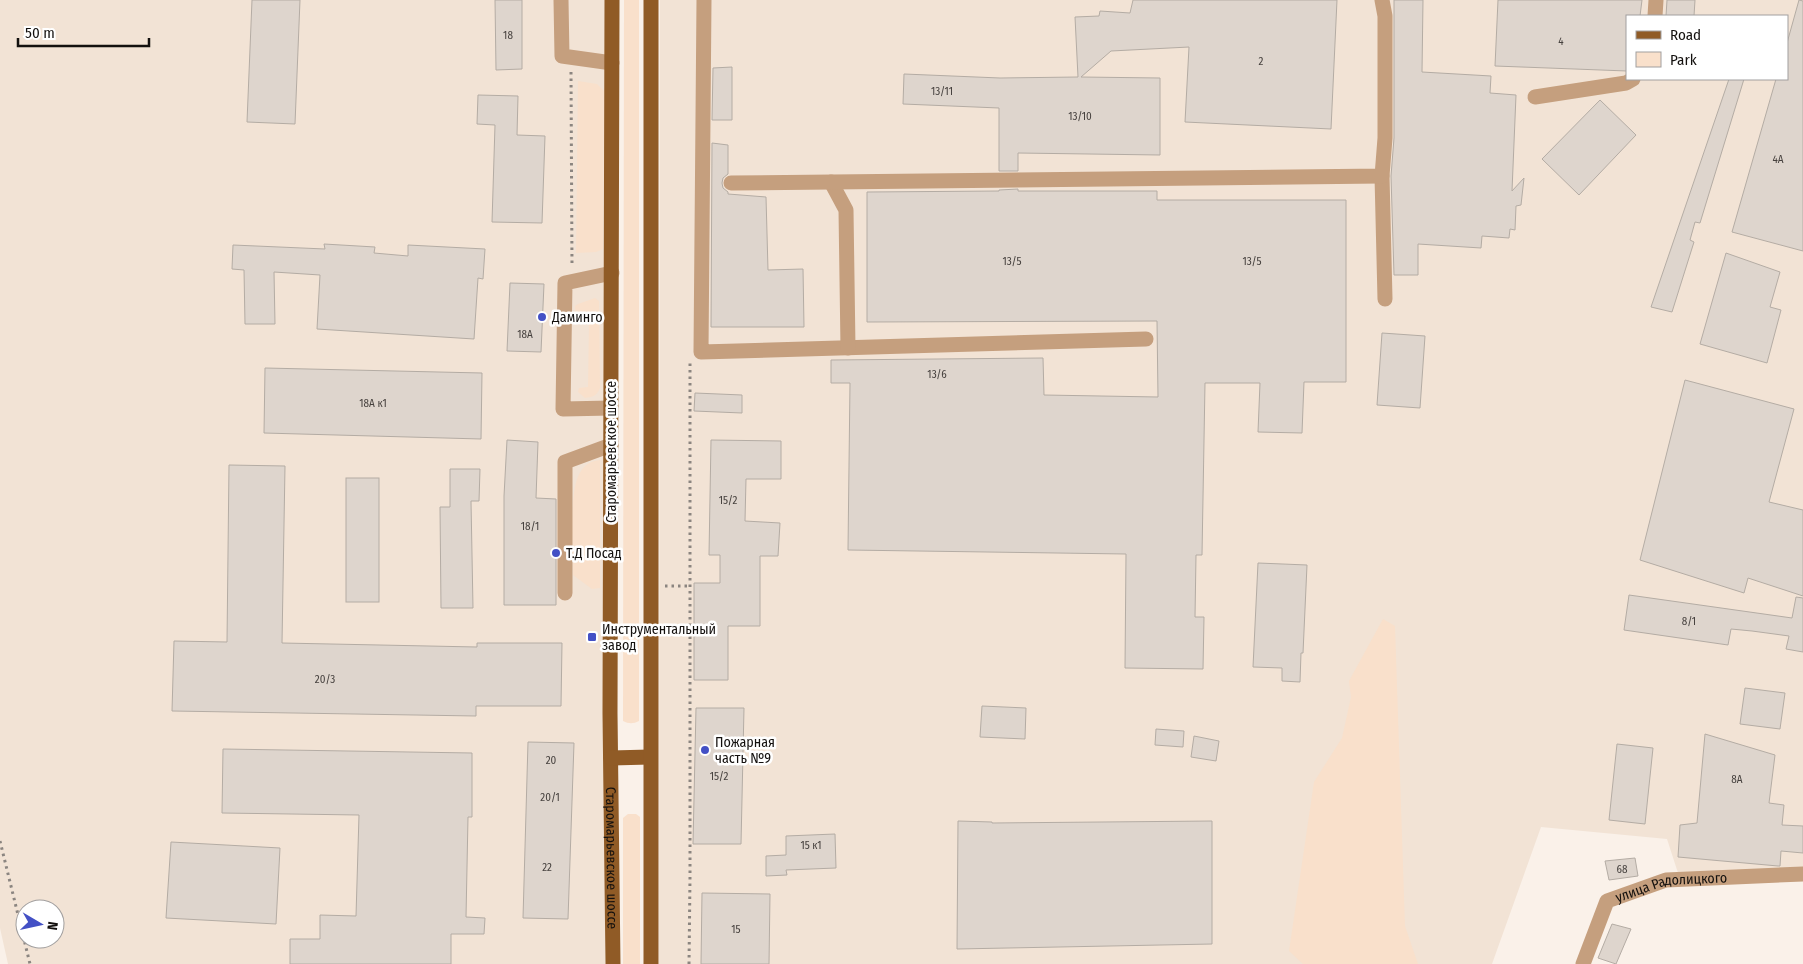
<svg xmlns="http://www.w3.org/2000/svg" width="1803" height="964" font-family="'Fira Sans Condensed',sans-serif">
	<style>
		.built { fill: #f2e3d5; fill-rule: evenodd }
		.green { fill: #f9e0cb }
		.building { fill: #ded5cd; stroke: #b4aca4 }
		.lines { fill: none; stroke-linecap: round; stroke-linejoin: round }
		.path { stroke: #8b8580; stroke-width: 3; stroke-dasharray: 2.5 4; stroke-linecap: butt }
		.minor { stroke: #c59f7e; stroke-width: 15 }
		.major { stroke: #905b26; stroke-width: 15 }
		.poi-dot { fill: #4350c5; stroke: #fff; stroke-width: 2 }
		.labels { text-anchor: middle; stroke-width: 5; stroke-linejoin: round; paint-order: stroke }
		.number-label { font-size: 11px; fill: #46413e }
		.poi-label { font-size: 14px; fill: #13100e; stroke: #fff; text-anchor: start }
		.street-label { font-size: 14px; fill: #13100e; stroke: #fff }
	</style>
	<rect width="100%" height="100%" fill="#faf1e9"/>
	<g class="built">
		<path d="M0,0H606L605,964H8L0,928ZM25,909H55V939H25Z"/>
		<path d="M660,0H1803V869L1678,873L1667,839L1541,827L1492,964H659ZM1627,16H1787V79H1627Z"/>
	</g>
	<g class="green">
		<path d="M624,0H639V721C633,724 629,724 623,721Z"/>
		<polygon points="578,81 597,84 604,91 603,249 596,252 576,253"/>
		<path d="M595,298L599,301L600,388C597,396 592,397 585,398L578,392L579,388L588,387L589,321H578L576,318L575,306L578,304Z"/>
		<path d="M600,460V588L592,589L573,575C573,551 568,489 581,471C586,464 591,461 600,460Z"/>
		<polygon points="1383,619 1395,626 1405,926 1418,964 1303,964 1289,951 1314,782 1342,738 1351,697 1349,681"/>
		<polygon points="628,814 636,814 640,817 640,964 623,964 623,818"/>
	</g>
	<g class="building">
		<polygon points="252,0 300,0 295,124 247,122"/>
		<polygon points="495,0 522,0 522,69 496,70"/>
		<polygon points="1133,0 1337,0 1331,129 1185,122 1189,47 1111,51 1081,77 1160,78 1160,155 1018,153 1018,171 999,171 999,108 903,104 904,74 1000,78 1078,77 1075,17 1099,16 1100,11 1130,13"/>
		<polygon points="1394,0 1423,0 1422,72 1491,76 1490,93 1516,95 1512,191 1524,178 1521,205 1516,206 1515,230 1510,229 1509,238 1482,236 1481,248 1418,244 1418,275 1394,275 1391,176 1394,138"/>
		<polygon points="1498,0 1642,0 1640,16 1627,16 1627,71 1495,66"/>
		<polygon points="1667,0 1695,0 1694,16 1666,16"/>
		<polygon points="1799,0 1803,1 1803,251 1732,232 1776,79 1787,79 1787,43"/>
		<polygon points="732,67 732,120 712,120 713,68"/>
		<polygon points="1729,79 1744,79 1700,223 1695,222 1690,240 1694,242 1672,312 1651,307"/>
		<polygon points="478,95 518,96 517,135 545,136 542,223 492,222 495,125 477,124"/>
		<polygon points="1600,100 1636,135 1579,195 1542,159"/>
		<polygon points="712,143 728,145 728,174 723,178 722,183 723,188 728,192 728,194 766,197 768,270 803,269 804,327 711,327"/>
		<polygon points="1018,189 1018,191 1157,191 1157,200 1346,200 1346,382 1304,382 1302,433 1258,432 1260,383 1205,383 1202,555 1196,555 1195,617 1204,617 1203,669 1125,668 1126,554 848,550 850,383 831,383 831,360 1043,358 1044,395 1158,397 1157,321 867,322 867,192 999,191 999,190"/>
		<polygon points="324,244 375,247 374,253 408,256 408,245 485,249 483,279 478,278 474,339 317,329 320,275 274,272 275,324 245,324 244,270 232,269 233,245 325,249"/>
		<polygon points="1726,253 1780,272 1770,307 1781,310 1767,363 1700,344"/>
		<polygon points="510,283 544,284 541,352 507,351"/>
		<polygon points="1382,333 1425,336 1420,408 1377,405"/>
		<polygon points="265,368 482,373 481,439 264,433"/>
		<polygon points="1685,380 1794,409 1769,502 1803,510 1803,596 1748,578 1744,593 1640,560"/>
		<polygon points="695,393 742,395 742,413 694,411"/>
		<polygon points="507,440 538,442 536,498 556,499 556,605 504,605 504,496"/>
		<polygon points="711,440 781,441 781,479 746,479 745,521 780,523 778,556 760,556 760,626 728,626 728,680 694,680 694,583 720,583 720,555 709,555"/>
		<polygon points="229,465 285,466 282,643 477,647 477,643 562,643 561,706 476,706 476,716 172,711 174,641 227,642"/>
		<polygon points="450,469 480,469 479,501 471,501 473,608 441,608 440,507 450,507"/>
		<rect x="346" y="478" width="33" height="124"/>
		<polygon points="1258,563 1307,565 1303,653 1301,653 1300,682 1282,681 1282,668 1253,667"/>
		<polygon points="1629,595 1792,618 1796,597 1803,598 1803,652 1786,649 1789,636 1752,631 1731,629 1728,645 1624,630"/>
		<polygon points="1745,688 1785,693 1780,729 1740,724"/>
		<polygon points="982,706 1026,708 1025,739 980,737"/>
		<polygon points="696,708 744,708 741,844 693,844"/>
		<polygon points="1156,729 1184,731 1183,747 1155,745"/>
		<polygon points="1705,734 1775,755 1769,803 1784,805 1782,825 1803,826 1803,853 1781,851 1780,866 1778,866 1678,857 1680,825 1697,823"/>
		<polygon points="1194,736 1219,741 1216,761 1191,757"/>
		<polygon points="528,742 574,743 568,919 523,918"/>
		<polygon points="1617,744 1653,748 1645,824 1609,820"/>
		<polygon points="223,749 472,753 472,817 468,817 466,917 485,918 484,934 451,934 451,964 290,964 290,939 320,939 320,915 356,916 359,815 222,813"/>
		<polygon points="958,821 992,822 992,823 1212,821 1212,944 957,949"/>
		<polygon points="835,834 836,868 786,870 787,875 766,876 766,856 786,855 786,836"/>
		<polygon points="171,842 280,848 276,924 166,918"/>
		<polygon points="1635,858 1638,876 1609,880 1605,861"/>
		<polygon points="702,893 770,894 769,964 701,964"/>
		<polygon points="1612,924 1631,929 1616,964 1598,958"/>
	</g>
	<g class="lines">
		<g class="path">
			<polyline points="571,72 572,266"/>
			<polyline points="665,586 690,586"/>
			<polyline points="0,841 30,964"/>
			<polyline points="689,964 690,877 690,363"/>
		</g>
		<g class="minor">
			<polyline points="561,0 562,56 612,63"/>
			<polyline points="704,0 701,352 1146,339"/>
			<polyline points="1655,16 1656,0"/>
			<polyline points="1535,97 1626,83 1633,79"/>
			<polyline points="1382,176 1385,299"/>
			<polyline points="831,182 846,210 848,348"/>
			<polyline points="731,183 1382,176 1385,138 1385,16 1382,0"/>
			<polyline points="611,408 563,409 565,283 612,273"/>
			<polyline points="565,593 565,462 611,445"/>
			<path id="s1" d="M1583,964L1607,901L1666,880L1803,874"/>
		</g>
		<g class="major">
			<path id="s2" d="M612,0L610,713L613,964"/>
			<polyline points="611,758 650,757"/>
			<polyline points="651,964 651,0"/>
		</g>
	</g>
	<g class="poi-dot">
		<circle cx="542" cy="317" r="5"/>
		<circle cx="556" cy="553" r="5"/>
		<rect x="587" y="632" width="10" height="10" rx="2.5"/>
		<circle cx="705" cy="750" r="5"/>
	</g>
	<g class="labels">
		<g class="number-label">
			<text x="508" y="39">18</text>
			<text x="1561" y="45">4</text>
			<text x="1261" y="65">2</text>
			<text x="942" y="95">13/11</text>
			<text x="1080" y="120">13/10</text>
			<text x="1778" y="163">4А</text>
			<text x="1012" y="265">13/5</text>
			<text x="1252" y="265">13/5</text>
			<text x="525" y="338">18А</text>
			<text x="937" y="378">13/6</text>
			<text x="373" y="407">18А к1</text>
			<text x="728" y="504">15/2</text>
			<text x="530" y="530">18/1</text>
			<text x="1689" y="625">8/1</text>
			<text x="325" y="683">20/3</text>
			<text x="551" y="764">20</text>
			<text x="719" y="780">15/2</text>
			<text x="1737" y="783">8А</text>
			<text x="550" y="801">20/1</text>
			<text x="811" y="849">15 к1</text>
			<text x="547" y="871">22</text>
			<text x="1622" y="873">68</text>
			<text x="736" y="933">15</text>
		</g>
		<g class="poi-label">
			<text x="552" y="322">Даминго</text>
			<text x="566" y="558">Т.Д Посад</text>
			<text x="602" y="634">Инструментальный<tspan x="602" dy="16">завод</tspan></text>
			<text x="715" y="747">Пожарная<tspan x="715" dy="16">часть №9</tspan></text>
		</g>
		<g class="street-label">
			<text transform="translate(611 452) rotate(-90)" y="5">Старомарьевское шоссе</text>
			<text dy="5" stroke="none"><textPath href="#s2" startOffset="858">Старомарьевское шоссе</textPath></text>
			<text dy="5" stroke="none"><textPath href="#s1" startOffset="134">улица Радолицкого</textPath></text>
		</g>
	</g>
	<rect x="1626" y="15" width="162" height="65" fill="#ffffff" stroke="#a19f9f"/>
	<rect x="1636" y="31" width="25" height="8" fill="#905b26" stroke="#a19f9f"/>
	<text x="1670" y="40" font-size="15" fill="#13100e">Road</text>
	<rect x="1636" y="52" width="25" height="15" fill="#f9e0cb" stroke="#a19f9f"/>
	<text x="1670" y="65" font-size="15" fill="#13100e">Park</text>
	<g transform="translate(40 924) rotate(99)"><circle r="24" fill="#ffffff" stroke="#a19f9f"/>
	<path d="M0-4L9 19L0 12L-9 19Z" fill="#4350c5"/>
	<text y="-8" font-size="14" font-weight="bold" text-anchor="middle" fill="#13100e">N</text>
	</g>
	<path d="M18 38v8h131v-8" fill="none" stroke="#13100e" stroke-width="2.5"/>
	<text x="25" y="38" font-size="15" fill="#13100e" stroke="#ffffff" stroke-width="4" paint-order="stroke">50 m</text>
</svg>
